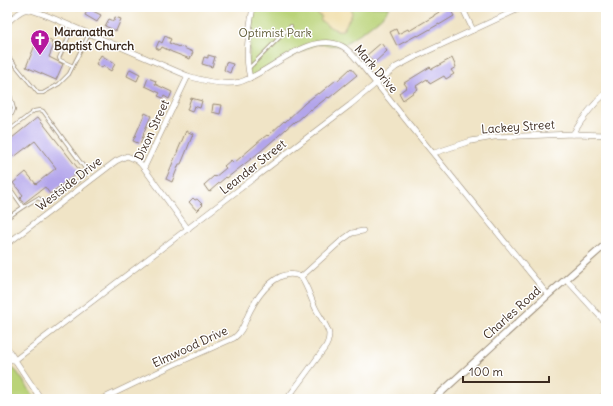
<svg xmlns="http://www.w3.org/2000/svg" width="613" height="406" font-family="Delius,sans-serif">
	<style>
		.green { fill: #bad378; stroke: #7a7e4b }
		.sand { fill: #eeda9e; stroke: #94825e }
		.building { fill: #b3a5eb }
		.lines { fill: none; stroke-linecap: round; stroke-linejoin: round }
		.service-casing { stroke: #968772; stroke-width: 4 }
		.minor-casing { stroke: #968772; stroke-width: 6 }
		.tertiary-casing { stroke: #968772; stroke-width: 8 }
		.service { stroke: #fff; stroke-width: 2.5 }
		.minor { stroke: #fff; stroke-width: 5 }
		.tertiary { stroke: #fff; stroke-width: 6 }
		.labels { text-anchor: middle; stroke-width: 3; stroke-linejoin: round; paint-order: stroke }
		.poi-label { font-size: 12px; font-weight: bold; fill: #3b2a1e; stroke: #fff; text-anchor: start }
		.park-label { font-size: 12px; fill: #615d39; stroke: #fff }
		.street-label { font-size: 12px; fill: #3b2a1e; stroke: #fff }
	</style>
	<rect width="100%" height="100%" fill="#fff"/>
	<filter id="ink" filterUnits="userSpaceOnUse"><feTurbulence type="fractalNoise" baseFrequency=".025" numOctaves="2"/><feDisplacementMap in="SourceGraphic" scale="8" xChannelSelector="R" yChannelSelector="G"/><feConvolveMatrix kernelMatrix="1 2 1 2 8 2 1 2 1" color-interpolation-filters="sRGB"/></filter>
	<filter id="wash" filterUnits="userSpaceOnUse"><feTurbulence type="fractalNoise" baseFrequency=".012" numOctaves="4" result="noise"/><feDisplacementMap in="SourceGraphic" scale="16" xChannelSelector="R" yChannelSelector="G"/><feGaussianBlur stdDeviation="0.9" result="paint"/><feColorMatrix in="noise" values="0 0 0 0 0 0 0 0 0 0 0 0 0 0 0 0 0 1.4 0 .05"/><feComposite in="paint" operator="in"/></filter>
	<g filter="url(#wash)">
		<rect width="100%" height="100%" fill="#f0e4c6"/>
		<g class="green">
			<path d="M253,7H390C381,21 355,36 342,46L316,44L250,78L248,69Z"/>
			<polygon points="12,369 14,369 17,372 36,399 7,399 7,377"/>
		</g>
		<path class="sand" d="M316,7H351L352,14L343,30C335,32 327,25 320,20L322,17L315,12Z"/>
		<g id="blocks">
			<g class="building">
				<polygon points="89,7 95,7 93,11 101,15 97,22 85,15"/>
				<polygon points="448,7 449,7 454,16 439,25 439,24 418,36 417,35 397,46 390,32 396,29 398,34 408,29 409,31 434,16 434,15"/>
				<polygon points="115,17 121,19 116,31 105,26 109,19 114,21"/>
				<polygon points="165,36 171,39 169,43 179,47 179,46 193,52 190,59 172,52 162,47 160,50 156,48 159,41 162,43"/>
				<polygon points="43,37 52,41 51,43 54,44 49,57 63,64 56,80 26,67 38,38 42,40"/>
				<polygon points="381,43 387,51 374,63 367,55"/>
				<polygon points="101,55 115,64 111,71 103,66 102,68 96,64"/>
				<polygon points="208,55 215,57 212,67 202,64 204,57 208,58"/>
				<polygon points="452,58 456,67 451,70 454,74 446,79 444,76 430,84 427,79 416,86 418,89 403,100 399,93 407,87 404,83 430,67 432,69"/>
				<polygon points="226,62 233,64 230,73 224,70"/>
				<polygon points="351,68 357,75 346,84 329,98 328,97 311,110 311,109 295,123 294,122 261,151 227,178 226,177 209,192 204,185 214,176 215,177 226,168 224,166 231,160 234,163 263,138 267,135 268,136 284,121 285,122 305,103 318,93 319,94 336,80 337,81"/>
				<polygon points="130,69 140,74 137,81 127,76"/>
				<polygon points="148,78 156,81 155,84 172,92 169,99 164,96 163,98 158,96 160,93 145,86"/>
				<polygon points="191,98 202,101 200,108 194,106 192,112 187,110"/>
				<polygon points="213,104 222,105 220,114 212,112"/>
				<polygon points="145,113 151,116 143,134 144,134 140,144 133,141"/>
				<polygon points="38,117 80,171 50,194 45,187 24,203 20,198 23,195 13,183 26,172 36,184 56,168 35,141 14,157 7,147 7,142"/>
				<polygon points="186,131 193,134 186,152 181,164 179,164 172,182 166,179"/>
				<polygon points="193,198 195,200 197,199 203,205 197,211 189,202"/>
			</g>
		</g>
	</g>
	<g filter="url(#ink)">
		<use href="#blocks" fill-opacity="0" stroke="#968772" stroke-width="1"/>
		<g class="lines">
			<g class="service-casing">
				<g id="service">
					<polyline points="68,25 66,30 69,36 59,58 60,60 73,66"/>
					<polyline points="7,55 38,93 43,93 59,84 69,74 89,34"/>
					<polyline points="248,69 291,26"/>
					<polyline points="7,85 14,109 12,114 7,117"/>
					<path d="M7,132L34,111L40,110L43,111L84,167L86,171V174L83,177L53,200C47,203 44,202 38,198L23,207L7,218"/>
					<polyline points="7,184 23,207"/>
				</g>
			</g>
			<g class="minor-casing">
				<g id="minor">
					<polyline points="462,7 473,30"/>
					<path d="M7,23C26,5 25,8 48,16L188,76C204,81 224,86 240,82C270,73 308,30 342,46C348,49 353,55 358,61L548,295"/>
					<path d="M250,78C244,55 249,30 253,7"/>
					<path d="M573,134C582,119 593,104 606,93"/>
					<polyline points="434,153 471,141 494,137 573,134 606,135"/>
					<polyline points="188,229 144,168 188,76"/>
					<path d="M7,244L116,161L127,156C135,159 139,161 144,168"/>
					<polyline points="301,277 341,241 352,233 363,231"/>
					<polyline points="566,279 606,323"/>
					<polyline points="7,348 41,399"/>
					<polyline points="7,358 12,360 15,360 350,105 396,67 417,56 523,7"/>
					<path d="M102,399L173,365L234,338C243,332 245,320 250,311C258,295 279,265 301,277"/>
					<path d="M287,399L324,349C327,345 329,340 329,334C328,327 321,318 317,311C311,300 308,287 301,277"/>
					<polyline points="600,399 606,393"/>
				</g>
			</g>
			<g class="tertiary-casing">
				<polyline id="tertiary" points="434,399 548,295 606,244"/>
			</g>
			<use href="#service" class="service"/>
			<use href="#minor" class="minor"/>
			<use href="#tertiary" class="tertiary"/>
		</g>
	</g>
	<defs>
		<g id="church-pin" transform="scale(1)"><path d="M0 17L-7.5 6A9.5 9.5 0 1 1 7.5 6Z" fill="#b5179e" stroke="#fff"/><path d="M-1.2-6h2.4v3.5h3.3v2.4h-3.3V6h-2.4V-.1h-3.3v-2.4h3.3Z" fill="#fff"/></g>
	</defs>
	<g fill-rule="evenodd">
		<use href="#church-pin" x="40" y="39"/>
	</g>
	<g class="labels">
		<g class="poi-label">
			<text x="54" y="36">Maranatha<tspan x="54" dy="14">Baptist Church</tspan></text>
		</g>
		<g class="park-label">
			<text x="275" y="37">Optimist Park</text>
		</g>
		<g class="street-label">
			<text transform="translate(376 69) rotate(49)" y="4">Mark Drive</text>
			<text transform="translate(518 127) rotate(-4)" y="4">Lackey Street</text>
			<text transform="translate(152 130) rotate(-65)" y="4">Dixon Street</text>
			<text transform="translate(253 167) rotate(-38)" y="4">Leander Street</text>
			<text transform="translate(69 184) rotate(-38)" y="4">Westside Drive</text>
			<text transform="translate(512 313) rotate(-42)" y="4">Charles Road</text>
			<text transform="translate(190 347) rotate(-25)" y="4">Elmwood Drive</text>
		</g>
	</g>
	<rect width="613" height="406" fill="none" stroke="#fff" stroke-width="24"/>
	<path d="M463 376v6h86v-6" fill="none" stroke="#3b2a1e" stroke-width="2"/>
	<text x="469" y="376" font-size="12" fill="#3b2a1e" stroke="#ffffff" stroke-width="3" paint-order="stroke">100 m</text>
</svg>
